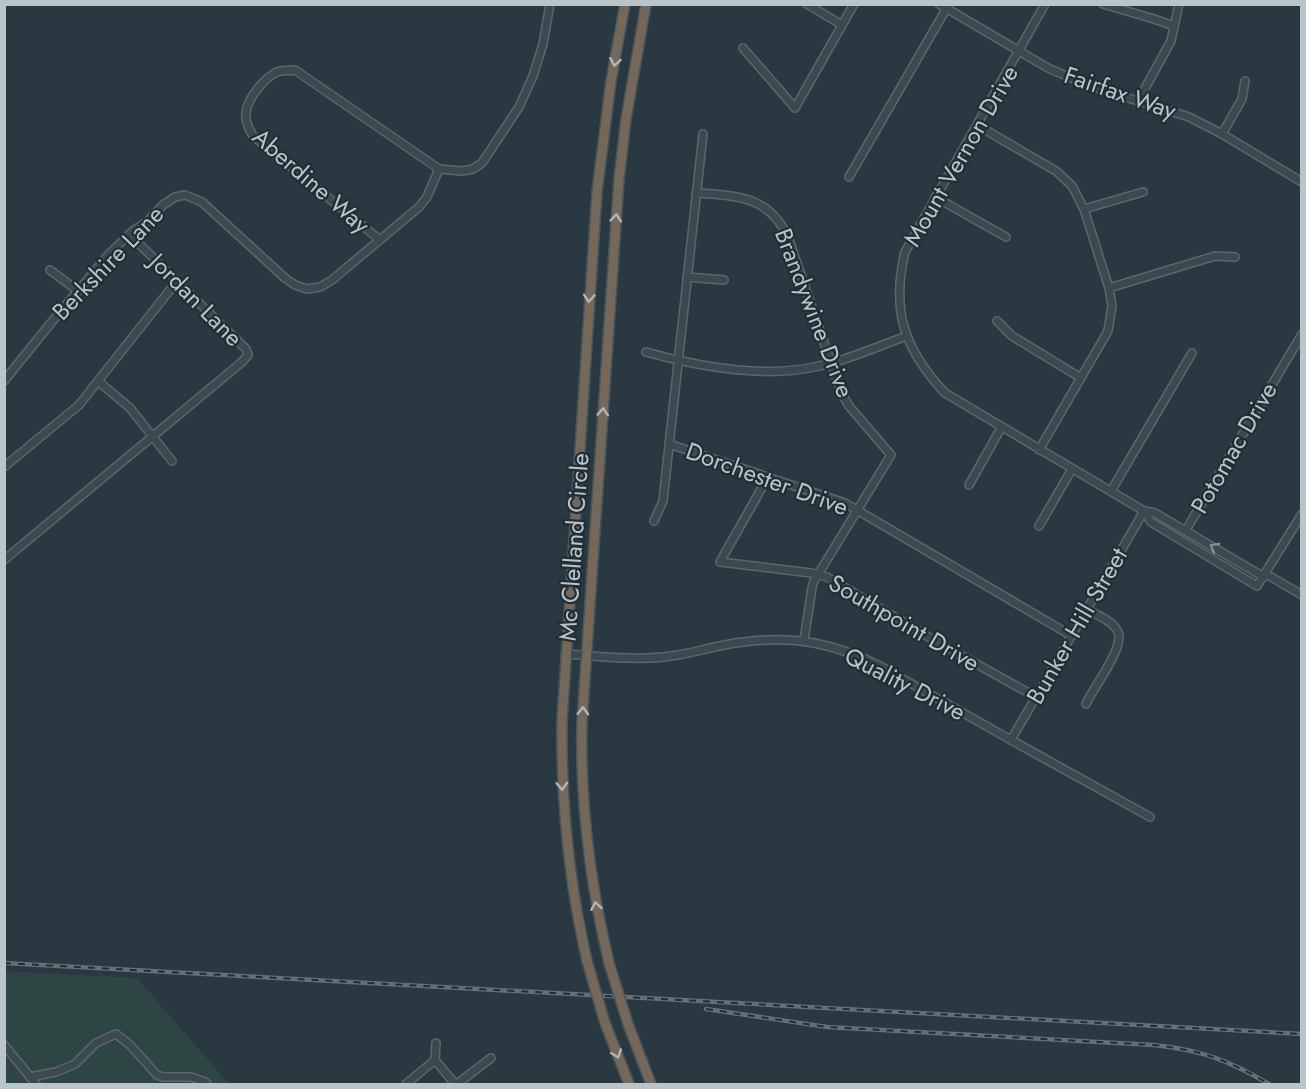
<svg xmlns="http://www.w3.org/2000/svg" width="1306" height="1089" font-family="Jost,sans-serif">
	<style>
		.green { fill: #2e4643 }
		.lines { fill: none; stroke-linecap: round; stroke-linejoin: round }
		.minor-casing { stroke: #5b676e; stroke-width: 10 }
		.highway-casing { stroke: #48545b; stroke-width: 12 }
		.minor { stroke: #3d4951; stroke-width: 7 }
		.highway { stroke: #76675b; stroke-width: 9 }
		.rail-casing { stroke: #627079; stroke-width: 4.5 }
		.rail { stroke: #222e36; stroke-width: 2; stroke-dasharray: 7; stroke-linecap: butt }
		.highway-bridge-casing { stroke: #48545b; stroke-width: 12; stroke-linecap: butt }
		.highway-bridge { stroke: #76675b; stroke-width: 9 }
		.oneway { stroke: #b0b6ba }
		.oneway2 { stroke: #828d94 }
		.labels { text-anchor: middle; stroke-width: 4.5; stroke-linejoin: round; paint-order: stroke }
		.street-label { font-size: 24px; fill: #bac4cb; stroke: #222e36 }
	</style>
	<rect width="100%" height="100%" fill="#293841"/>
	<polygon class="green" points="4,971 137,978 229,1084 5,1084"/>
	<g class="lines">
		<g class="minor-casing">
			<g id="minor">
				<polyline points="807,4 842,25"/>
				<polyline points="939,4 1048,68 1087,85 1189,117 1222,134 1302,182"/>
				<path d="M1045,4L905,252C891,311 904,349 945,393L1144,511L1155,513L1264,577"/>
				<polyline points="1103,4 1154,19 1174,26"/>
				<polyline points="743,48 795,108 854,4"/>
				<polyline points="1138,101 1171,41 1179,4"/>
				<polyline points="977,125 1056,171 1072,186 1084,209 1109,288 1112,306 1108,331 1039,450"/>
				<polyline points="1222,134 1242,99 1245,81"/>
				<polyline points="849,177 949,4"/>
				<path d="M696,193C737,196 768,195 788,237L841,392L849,406L891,455L814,581L812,588L804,640"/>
				<polyline points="935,197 1006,237"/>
				<polyline points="1084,209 1143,192"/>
				<path d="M380,240L253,136C249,129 245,122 246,113C247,99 264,78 277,72C282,70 289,71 295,70L439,169L462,171L473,169L482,163L519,107L533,76L543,44L550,4"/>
				<polyline points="50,270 78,291"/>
				<polyline points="687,277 724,280"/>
				<polyline points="1109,288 1215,256 1235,257"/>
				<polyline points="997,321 1012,336 1081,378"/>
				<path d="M646,352C700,367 764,379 819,366C849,360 878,346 907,336"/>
				<polyline points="4,381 50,324 110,253 134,230 147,222 163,205 175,197 185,195 202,202 285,278 295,285 307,289 320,287 332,280 419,207 427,197 439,169"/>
				<polyline points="98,381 130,408 172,461"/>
				<polyline points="669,444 845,503 1072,636"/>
				<polyline points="4,467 79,405 177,281"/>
				<polyline points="768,477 720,562 811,573 827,577 939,643 1036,697"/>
				<polyline points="969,485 1001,428"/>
				<polyline points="1111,491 1192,353"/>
				<polyline points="1144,511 1151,522 1257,586 1302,514"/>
				<polyline points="654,521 663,501 703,134"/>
				<polyline points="1039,526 1072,469"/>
				<polyline points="1186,530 1302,334"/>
				<polyline points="4,560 242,362 248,355 246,349 129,234"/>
				<polyline points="1266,574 1302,595"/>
				<path d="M565,654C600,656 637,661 671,656C696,653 719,644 744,642C796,635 836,644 882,667L1011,740L1150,817"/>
				<path d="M1086,704C1093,688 1125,647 1118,632C1113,621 1097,615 1088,610"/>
				<polyline points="1011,740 1144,511"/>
				<polyline points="436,1043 435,1060 455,1084"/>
				<polyline points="4,1045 36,1084"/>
				<polyline points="30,1077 56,1072 75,1064 96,1043 116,1034 130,1045 157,1075 163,1077 191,1077 205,1082 207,1084"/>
				<polyline points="406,1084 435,1060"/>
				<polyline points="457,1084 491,1058"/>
			</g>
		</g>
		<g class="highway-casing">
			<g id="highway">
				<path d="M587,961C569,882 561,803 562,721L597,192L611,81L625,4"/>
				<path d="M609,963C590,883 580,804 582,722L619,179L626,119L646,4"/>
				<polyline points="605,1023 629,1084"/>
				<polyline points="628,1024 651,1084"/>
			</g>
		</g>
		<use href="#minor" class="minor"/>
		<use href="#highway" class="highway"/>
		<g class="rail-casing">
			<g id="rail">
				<polyline points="4,963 1302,1034"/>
				<path d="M706,1009L827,1027L1154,1045C1201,1050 1228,1060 1269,1084"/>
			</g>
		</g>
		<use href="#rail" class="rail"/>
		<g class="highway-bridge-casing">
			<g id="highway-bridge">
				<polyline points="587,961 605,1023"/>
				<polyline points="609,963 628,1024"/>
			</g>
		</g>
		<use href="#highway-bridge" class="highway-bridge"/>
	</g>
	<defs><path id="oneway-chevron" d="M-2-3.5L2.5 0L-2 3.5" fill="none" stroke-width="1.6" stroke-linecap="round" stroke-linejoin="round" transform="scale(1.5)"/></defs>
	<g class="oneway">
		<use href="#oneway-chevron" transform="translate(615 62) rotate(100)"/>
		<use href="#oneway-chevron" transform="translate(616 218) rotate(-85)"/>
		<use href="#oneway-chevron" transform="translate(589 298) rotate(94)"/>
		<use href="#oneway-chevron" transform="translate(603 412) rotate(-86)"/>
		<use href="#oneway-chevron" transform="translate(583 711) rotate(-88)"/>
		<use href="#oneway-chevron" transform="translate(562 786) rotate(88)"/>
		<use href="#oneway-chevron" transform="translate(596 906) rotate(-100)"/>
		<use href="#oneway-chevron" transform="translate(617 1054) rotate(69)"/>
	</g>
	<use class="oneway2" href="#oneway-chevron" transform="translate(1214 547) rotate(-150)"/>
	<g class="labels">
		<g class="street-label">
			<text transform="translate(1120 93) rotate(19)" y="8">Fairfax Way</text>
			<text transform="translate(961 156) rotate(-60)" y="8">Mount Vernon Drive</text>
			<text transform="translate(311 181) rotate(41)" y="8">Aberdine Way</text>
			<text transform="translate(108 263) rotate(-46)" y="8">Berkshire Lane</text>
			<text transform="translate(196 300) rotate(45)" y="8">Jordan Lane</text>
			<text transform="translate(814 313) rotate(69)" y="8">Brandywine Drive</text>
			<text transform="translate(1234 448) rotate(-60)" y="8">Potomac Drive</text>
			<text transform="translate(767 479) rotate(20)" y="8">Dorchester Drive</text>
			<text transform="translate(574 547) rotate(-86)" y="8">Mc Clelland Circle</text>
			<text transform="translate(904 623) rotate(30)" y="8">Southpoint Drive</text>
			<text transform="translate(1077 626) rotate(-60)" y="8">Bunker Hill Street</text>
			<text transform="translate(905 684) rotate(27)" y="8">Quality Drive</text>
		</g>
	</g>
	<rect width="1306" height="1089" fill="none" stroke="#bac4cb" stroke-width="12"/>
</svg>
